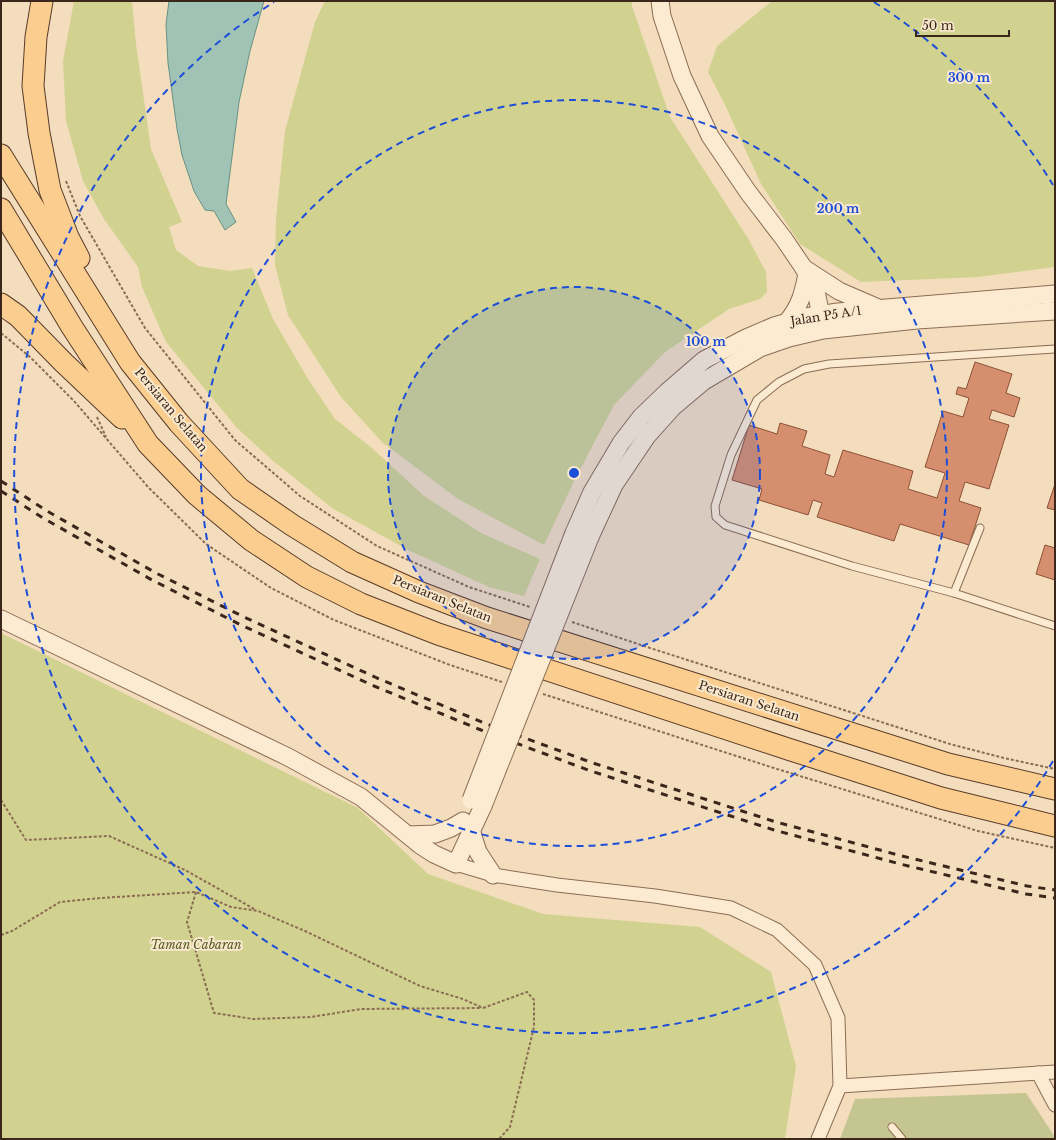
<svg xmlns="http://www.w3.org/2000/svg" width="1056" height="1140" font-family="'Libre Baskerville',serif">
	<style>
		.green { fill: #d1d290 }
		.cemetery { fill: #c4c590 }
		.water { fill: #a1c3b6; stroke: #679283 }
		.building { fill: #d58f6e; stroke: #8e5137 }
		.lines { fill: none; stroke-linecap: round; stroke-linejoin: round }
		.service-casing { stroke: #8c6c54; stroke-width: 9 }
		.minor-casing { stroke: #8c6c54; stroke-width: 15 }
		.tertiary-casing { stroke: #8c6c54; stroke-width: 19 }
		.primary-casing { stroke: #593b29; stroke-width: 23 }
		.path { stroke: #8c6c54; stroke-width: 2; stroke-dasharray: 3 2; stroke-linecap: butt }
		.service { stroke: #fcebd1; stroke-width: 7 }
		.minor { stroke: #fcebd1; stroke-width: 13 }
		.tertiary { stroke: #fcebd1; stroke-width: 17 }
		.primary { stroke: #fbce8f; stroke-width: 21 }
		.rail { stroke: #3a261a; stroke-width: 3; stroke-dasharray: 7 7; stroke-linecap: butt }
		.tertiary-bridge-casing { stroke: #8c6c54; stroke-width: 19; stroke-linecap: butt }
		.tertiary-bridge { stroke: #fcebd1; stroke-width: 17 }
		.ring { fill: none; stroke: #1d4ed8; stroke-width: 2; stroke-dasharray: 7 5 }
		.labels { text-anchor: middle; stroke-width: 4; stroke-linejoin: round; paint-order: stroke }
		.street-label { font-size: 12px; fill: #3a261a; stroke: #f9e8cd }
		.park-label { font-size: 12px; font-style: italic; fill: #50591f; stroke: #f9e8cd }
		.centre { fill: #1d4ed8; stroke: #f9e8cd; stroke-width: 2 }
		.ring-label { font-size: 12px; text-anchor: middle; font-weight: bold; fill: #1d4ed8; stroke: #f9e8cd; stroke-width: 4; stroke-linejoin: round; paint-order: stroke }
	</style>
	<rect width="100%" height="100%" fill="#f3ddbd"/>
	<g class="green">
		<polygon points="74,1 132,1 136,44 151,149 182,222 169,227 176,250 198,266 230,271 252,268 273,319 308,379 335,419 372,448 424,496 481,533 540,559 524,596 489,587 408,550 332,508 272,460 237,428 166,342 142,287 138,267 104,219 83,181 66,121 63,61"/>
		<polygon points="325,1 632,1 632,6 670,117 749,240 766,272 767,292 760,299 729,309 665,352 614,405 574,481 544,545 458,499 382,442 341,397 288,315 275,265 276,218 285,131 315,22"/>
		<polygon points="772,1 1055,1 1055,267 978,277 861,282 800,244 761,184 726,107 708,72 717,46"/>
		<polygon points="1,633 358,808 428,874 543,914 700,927 771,972 796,1066 785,1139 1,1139"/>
	</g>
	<polygon class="cemetery" points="1026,1093 1055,1137 1055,1139 840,1139 855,1099"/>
	<polygon class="water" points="169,1 264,1 250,51 239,102 226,204 236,222 225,230 214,211 205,210 194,191 182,155 177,129 168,63 166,24"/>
	<g class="building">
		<polygon points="975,362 1012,374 1006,393 1020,398 1014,417 992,410 989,419 1009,425 989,489 965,482 959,501 981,508 969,545 900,524 894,541 817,517 822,503 813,500 808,515 759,500 762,489 732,480 749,425 777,434 780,423 807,431 802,446 830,455 825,474 834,477 843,450 913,471 908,489 937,498 945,473 925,467 943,411 963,417 969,398 956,394 958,387 966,389"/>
		<polygon points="1055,484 1055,510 1047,508"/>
		<polygon points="1045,545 1055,548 1055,580 1036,574"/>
	</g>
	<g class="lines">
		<g class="service-casing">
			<g id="service">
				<polyline points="1055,349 829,364 804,369 779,382 757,400 731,455 715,506 716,517 725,525 852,566 954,593 1055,626"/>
				<polyline points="954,593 980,528"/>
				<polyline points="892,1127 902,1139"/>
			</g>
		</g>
		<g class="minor-casing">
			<g id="minor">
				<polyline points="456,864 493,875 557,885 655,896 731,908 777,930 815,965 838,1018 840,1086 818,1139"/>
				<polyline points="1038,1073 1055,1105"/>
				<polyline points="840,1086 1055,1072"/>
			</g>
		</g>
		<g class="tertiary-casing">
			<g id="tertiary">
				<polyline points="660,1 662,16 682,76 710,136 748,192 784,239 803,267 816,291 823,326"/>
				<polyline points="805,269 839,291 876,307"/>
				<path d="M787,322C800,306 803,294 807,274"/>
				<polyline points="574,533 592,492 621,443 641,417 667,392 704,360 746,338 774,326 806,317 838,312 1055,294"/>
				<polyline points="590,537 614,485 647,436 673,407 704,381 760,348 789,338 823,330 917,320 1055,311"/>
				<polyline points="1,619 288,757 361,797 420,845 434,854 456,864 483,806"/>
				<polyline points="471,830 478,852 493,875"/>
				<polyline points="408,835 435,834 451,828 463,821"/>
			</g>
		</g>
		<g class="primary-casing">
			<g id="primary">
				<polyline points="42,1 36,37 33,86 39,133 50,190 68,237 79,258"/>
				<polyline points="1,155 130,362 179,423 240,489 292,525 352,562 419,592 487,618 948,764 1055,789"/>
				<polyline points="1,209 72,327 148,444 197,495 251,540 307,577 361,604 438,634 791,750 941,798 1055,826"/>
				<polyline points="1,304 18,316 64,363 122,418"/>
			</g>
		</g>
		<g class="path">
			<polyline points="66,181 80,216 145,328 235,440 300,496 377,546 469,587 530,607"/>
			<polyline points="1,333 30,357 74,401 148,487 206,544 271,588 334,620 450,665 502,682"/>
			<polyline points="97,417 106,437"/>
			<polyline points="572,622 650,648 950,744 1004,758 1055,769"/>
			<polyline points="543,694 774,768 978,831 1055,848"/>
			<polyline points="1,800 26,840 109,836 185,870 256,910"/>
			<polyline points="196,892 187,922 214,1013 253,1019 311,1017 361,1009 482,1008"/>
			<polyline points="1,935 12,931 60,902 101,898 196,892 231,907 258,911 305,931 420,986 463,999 483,1008 527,992 534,1000 534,1027 510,1127 499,1139"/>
		</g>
		<use href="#service" class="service"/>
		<use href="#minor" class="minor"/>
		<use href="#tertiary" class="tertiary"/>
		<use href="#primary" class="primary"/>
		<g class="rail">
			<polyline points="1,481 47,511 156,573 244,617 377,678 484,723 590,762 776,822 902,856 1027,886 1055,890"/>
			<polyline points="1,491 43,518 152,580 241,625 374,686 481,730 588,770 774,830 900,864 1026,894 1055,898"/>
		</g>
		<g class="tertiary-bridge-casing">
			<g id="tertiary-bridge">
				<polyline points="471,800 574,533"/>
				<polyline points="483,806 590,537"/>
			</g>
		</g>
		<use href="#tertiary-bridge" class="tertiary-bridge"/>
	</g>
	<circle cx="574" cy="473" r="186" fill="#1d4ed8" fill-opacity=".12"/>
	<g class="ring">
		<circle cx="574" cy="473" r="186"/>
		<circle cx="574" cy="473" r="373"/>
		<path d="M1053 761A559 559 0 1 1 274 2M874 2A559 559 0 0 1 1053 185"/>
	</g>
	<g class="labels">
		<g class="street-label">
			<text transform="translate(826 316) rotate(-9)" y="4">Jalan P5 A/1</text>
			<text transform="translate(171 410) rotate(50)" y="4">Persiaran Selatan</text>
			<text transform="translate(442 599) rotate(22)" y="4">Persiaran Selatan</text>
			<text transform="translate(749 701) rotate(18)" y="4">Persiaran Selatan</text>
		</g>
		<g class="park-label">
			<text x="196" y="949">Taman Cabaran</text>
		</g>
	</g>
	<circle cx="574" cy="473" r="6" class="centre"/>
	<g class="ring-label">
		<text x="969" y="82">300 m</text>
		<text x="838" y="213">200 m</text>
		<text x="706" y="346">100 m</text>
	</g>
	<rect width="1056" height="1140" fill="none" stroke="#3a261a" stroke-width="4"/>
	<path d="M916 30v6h93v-6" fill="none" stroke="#3a261a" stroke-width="2"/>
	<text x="922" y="30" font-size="12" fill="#3a261a" stroke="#f9e8cd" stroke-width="3" paint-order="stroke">50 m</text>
</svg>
